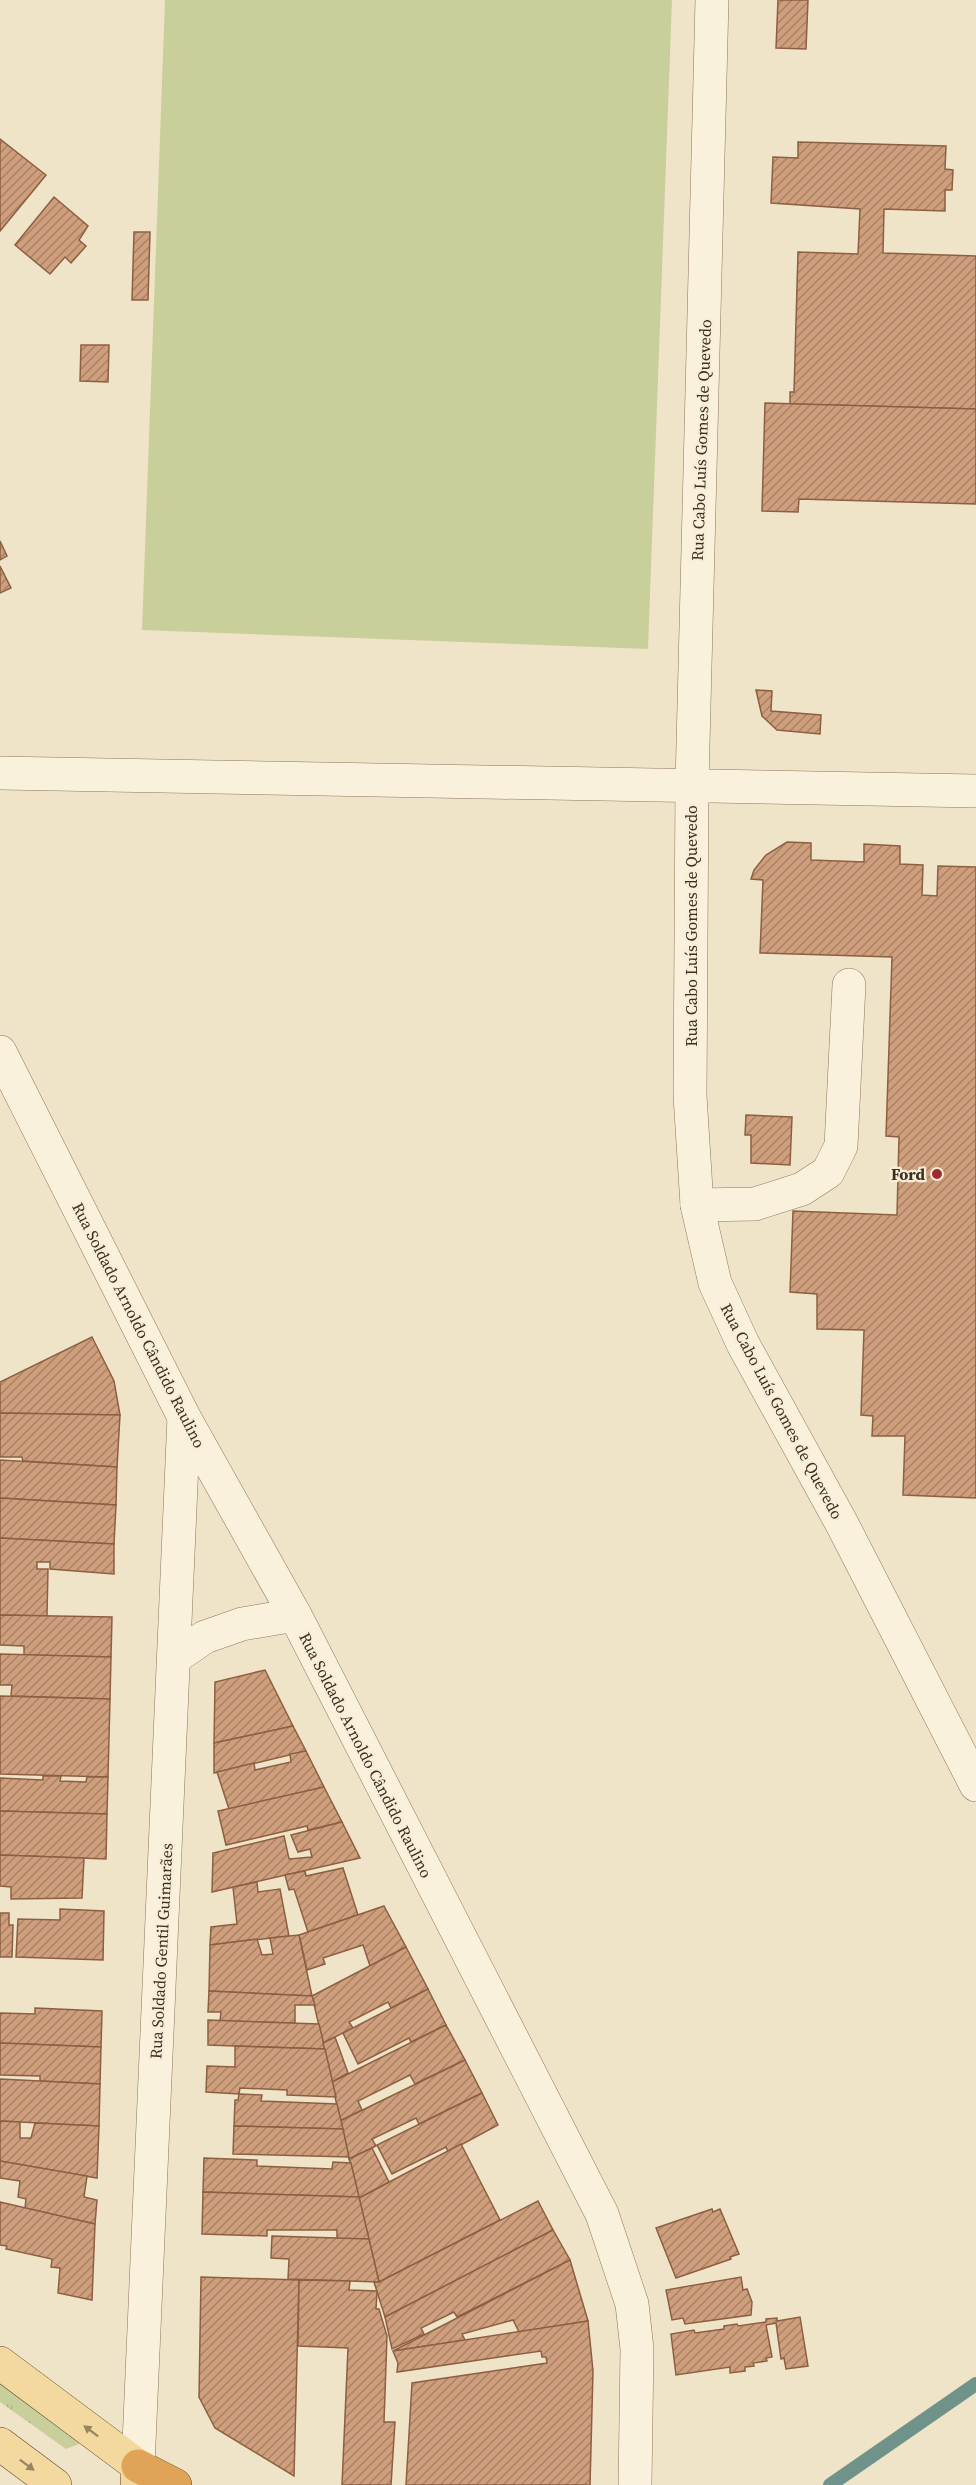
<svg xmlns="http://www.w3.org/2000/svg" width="976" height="2485" font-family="'Source Serif 4',serif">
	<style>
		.grass { fill: url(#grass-tufts) }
		.park { fill: #c9cf9b }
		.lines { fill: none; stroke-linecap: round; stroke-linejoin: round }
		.stream { stroke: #6f938a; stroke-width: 14 }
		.building { fill: url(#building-hatch); stroke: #8d5f41; stroke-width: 1.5 }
		.minor-casing { stroke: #8d765c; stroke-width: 34 }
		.major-casing { stroke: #5b4430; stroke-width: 34 }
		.highway-casing { stroke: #5b4430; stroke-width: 34 }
		.minor { stroke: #faf1dc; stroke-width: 33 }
		.major { stroke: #f3d9a0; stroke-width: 33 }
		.highway { stroke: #e0a458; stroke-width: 33 }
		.oneway { fill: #988460 }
		.poi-dot { fill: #9e2a2b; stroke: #f7eed8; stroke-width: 2 }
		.labels { text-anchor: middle; stroke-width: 4.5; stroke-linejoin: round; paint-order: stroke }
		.street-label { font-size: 16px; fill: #3d2e20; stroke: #f7eed8 }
		.poi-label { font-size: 16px; font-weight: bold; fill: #3d2e20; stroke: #f7eed8; text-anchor: end }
	</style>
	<defs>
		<pattern id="grass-tufts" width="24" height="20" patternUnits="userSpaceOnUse" patternTransform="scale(1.5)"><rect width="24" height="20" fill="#c9cf9b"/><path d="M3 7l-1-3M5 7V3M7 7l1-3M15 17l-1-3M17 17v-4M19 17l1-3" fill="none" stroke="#aeb285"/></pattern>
		<pattern id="building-hatch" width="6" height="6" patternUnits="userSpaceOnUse" patternTransform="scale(1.5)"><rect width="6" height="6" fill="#cf9f7d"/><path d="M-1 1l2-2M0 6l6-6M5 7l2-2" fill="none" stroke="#a98266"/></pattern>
	</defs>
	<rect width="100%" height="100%" fill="#f0e4c8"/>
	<polygon class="grass" points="0,2370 78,2427 79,2444 66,2449 0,2402"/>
	<polygon class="park" points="165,0 672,0 648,649 142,630"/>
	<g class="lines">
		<polyline class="stream" points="830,2485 976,2384"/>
	</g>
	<g class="building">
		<polygon points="778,0 808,0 806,49 776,48"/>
		<polygon points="0,139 46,175 0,231"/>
		<polygon points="798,142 946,146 945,169 953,170 952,190 945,190 945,211 884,209 883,253 976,256 976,409 790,404 790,392 794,392 798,252 858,254 860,209 771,203 773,157 798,158"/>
		<polygon points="54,197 88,226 79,240 86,246 71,263 65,257 50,274 15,245"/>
		<polygon points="134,232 150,232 148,300 132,300"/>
		<polygon points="81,345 109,345 108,382 80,381"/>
		<polygon points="765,403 976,409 976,504 799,499 798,512 762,511"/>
		<polygon points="0,541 7,556 0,560"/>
		<polygon points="0,566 11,588 0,593"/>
		<polygon points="756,690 772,691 771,711 821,715 820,734 777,730 762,716"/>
		<polygon points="787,842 811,843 811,860 864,862 864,844 900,846 900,864 923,865 922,895 937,896 938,866 976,867 976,1498 903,1495 905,1436 872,1436 873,1416 861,1415 864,1330 817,1329 817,1294 790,1292 793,1211 897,1215 899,1137 886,1136 892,957 760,953 763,880 751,879 754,870 766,855"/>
		<polygon points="746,1115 792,1117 790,1165 751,1163 751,1135 745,1135"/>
		<polygon points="92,1337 114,1381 120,1415 0,1413 0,1382"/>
		<polygon points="0,1413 120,1415 117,1467 23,1461 22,1457 0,1457"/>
		<polygon points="0,1460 117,1467 116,1505 0,1498"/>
		<polygon points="0,1498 116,1505 114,1544 0,1538"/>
		<polygon points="0,1538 114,1544 114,1574 50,1569 50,1562 37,1562 37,1569 48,1569 47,1616 0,1615"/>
		<polygon points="0,1615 112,1617 111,1657 24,1655 24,1646 0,1645"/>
		<polygon points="0,1654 111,1657 110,1699 11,1696 12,1685 0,1685"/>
		<polygon points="265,1670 293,1726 214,1743 215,1682"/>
		<polygon points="0,1696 110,1699 108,1777 0,1774"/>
		<polygon points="293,1726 306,1751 214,1773 214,1743"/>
		<polygon points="306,1751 324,1787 229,1809 217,1772 254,1763 255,1770 291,1762 290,1754"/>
		<polygon points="43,1776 61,1776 60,1781 86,1782 87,1777 108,1777 107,1814 0,1811 0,1778 43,1780"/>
		<polygon points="324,1787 342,1822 308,1830 307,1826 226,1845 218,1811"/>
		<polygon points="0,1811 107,1814 106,1859 0,1855"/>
		<polygon points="342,1822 360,1858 212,1892 213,1853 284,1836 289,1859 312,1857 310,1849 298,1852 291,1835"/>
		<polygon points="0,1855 84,1858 82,1898 11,1899 11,1887 0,1886"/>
		<polygon points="343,1868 358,1915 308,1932 294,1889 289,1890 285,1875 305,1871 306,1876"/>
		<polygon points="257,1882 258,1892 280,1889 289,1936 210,1945 211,1927 237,1924 233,1887"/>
		<polygon points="384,1906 406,1947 370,1966 363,1945 323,1958 325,1964 307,1970 299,1935"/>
		<polygon points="60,1909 104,1911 103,1960 16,1957 18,1919 60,1920"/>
		<polygon points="0,1913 9,1913 9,1925 13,1925 12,1957 0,1957"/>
		<polygon points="299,1935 312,1996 209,1991 210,1945 257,1939 262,1955 273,1954 270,1938"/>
		<polygon points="406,1947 428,1989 391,2008 388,2002 349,2022 353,2028 323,2043 312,1996"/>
		<polygon points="428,1989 446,2025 411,2042 409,2038 358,2064 343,2033"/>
		<polygon points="209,1991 312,1996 315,2005 295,2005 295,2023 220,2021 221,2012 208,2012"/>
		<polygon points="35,2008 102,2011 101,2047 0,2043 0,2013 35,2014"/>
		<polygon points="208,2020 319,2024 325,2049 208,2045"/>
		<polygon points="446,2025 465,2060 415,2084 410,2075 358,2101 362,2110 340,2121 332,2082"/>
		<polygon points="335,2037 348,2073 332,2082 323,2043"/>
		<polygon points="0,2043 101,2047 100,2084 40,2081 40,2076 0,2075"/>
		<polygon points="235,2046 325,2049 336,2097 287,2095 287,2090 240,2088 239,2094 206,2092 207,2066 235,2067"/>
		<polygon points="465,2060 482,2093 419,2124 416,2118 372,2139 376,2146 349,2159 340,2121"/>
		<polygon points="0,2079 100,2084 99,2126 0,2121"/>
		<polygon points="482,2093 498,2125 448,2152 446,2147 392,2174 377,2145"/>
		<polygon points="239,2094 262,2095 261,2101 337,2104 343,2129 234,2126 235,2100 238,2100"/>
		<polygon points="0,2121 20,2122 20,2138 31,2138 35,2123 99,2126 97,2178 0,2161"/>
		<polygon points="234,2126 343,2129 349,2157 233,2154"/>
		<polygon points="461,2144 500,2220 379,2282 359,2198"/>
		<polygon points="372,2148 389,2182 359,2198 349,2159"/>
		<polygon points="204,2158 257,2160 257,2166 332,2169 333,2162 351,2163 359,2197 203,2192"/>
		<polygon points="0,2161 87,2176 84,2197 97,2200 95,2224 25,2208 26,2199 18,2197 20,2181 0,2178"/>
		<polygon points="203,2192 359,2197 369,2239 337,2239 337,2230 267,2230 267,2236 202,2234"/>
		<polygon points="538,2201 553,2230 385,2317 374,2282 379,2282"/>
		<polygon points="0,2202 95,2224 92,2300 58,2293 60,2268 51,2267 52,2259 6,2249 7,2246 0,2245"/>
		<polygon points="712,2209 713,2212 720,2209 739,2254 730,2257 731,2259 676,2278 656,2228"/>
		<polygon points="553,2230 570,2260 457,2317 454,2312 421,2328 424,2334 392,2349 385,2317"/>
		<polygon points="272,2236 369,2239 379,2282 288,2279 289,2259 271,2258"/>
		<polygon points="570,2260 588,2321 519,2332 513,2320 462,2334 465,2340 393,2351"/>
		<polygon points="201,2277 299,2280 294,2476 215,2428 199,2397"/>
		<polygon points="741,2277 743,2290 747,2289 752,2302 751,2315 685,2324 683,2318 672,2320 666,2290"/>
		<polygon points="299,2280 350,2281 349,2290 377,2291 376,2309 379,2309 387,2336 384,2422 395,2422 391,2485 342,2485 348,2348 298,2346"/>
		<polygon points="800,2317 808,2366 786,2369 784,2358 781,2359 776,2323 766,2325 772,2357 766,2358 767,2361 753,2363 754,2366 745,2367 745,2371 730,2373 730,2367 676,2375 671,2334 694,2330 695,2333 724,2329 724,2326 737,2324 738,2326 766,2322 766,2319 777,2318 777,2321"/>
		<polygon points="588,2321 593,2371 590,2485 406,2485 412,2383 547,2363 546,2357 542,2357 541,2351 397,2372 398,2363 393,2351"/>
	</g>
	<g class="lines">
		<g class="minor-casing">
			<g id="minor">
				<polyline points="712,0 692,784 690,1096 697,1205 715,1283 743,1344 842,1524 976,1785"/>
				<polyline points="0,773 976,791"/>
				<polyline points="0,1052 184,1417 295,1615 602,2214 632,2304 637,2349 635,2485"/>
				<polyline points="697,1205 755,1204 802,1189 828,1172 841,1146 849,985"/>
				<polyline points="174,1658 205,1637 242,1624 295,1615"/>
				<polyline points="138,2466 184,1417"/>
			</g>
		</g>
		<g class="major-casing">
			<g id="major">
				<polyline points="0,2363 138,2466 137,2485"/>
				<polyline points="0,2444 55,2485"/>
			</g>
		</g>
		<g class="highway-casing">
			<polyline id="highway" points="138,2466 175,2485"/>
		</g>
		<use href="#minor" class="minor"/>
		<use href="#major" class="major"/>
		<use href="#highway" class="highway"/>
	</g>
	<defs><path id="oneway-solid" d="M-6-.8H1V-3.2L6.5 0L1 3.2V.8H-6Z" transform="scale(1.5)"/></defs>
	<g class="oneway">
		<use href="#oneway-solid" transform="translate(91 2431) rotate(-143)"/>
		<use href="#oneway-solid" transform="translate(27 2465) rotate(37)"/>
	</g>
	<circle class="poi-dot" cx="937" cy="1174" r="6"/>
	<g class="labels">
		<g class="street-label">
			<text transform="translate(701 440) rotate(-88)" y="6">Rua Cabo Luís Gomes de Quevedo</text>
			<text transform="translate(691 926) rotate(-90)" y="6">Rua Cabo Luís Gomes de Quevedo</text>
			<text transform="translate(139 1325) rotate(63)" y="6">Rua Soldado Arnoldo Cândido Raulino</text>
			<text transform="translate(782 1411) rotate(62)" y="6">Rua Cabo Luís Gomes de Quevedo</text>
			<text transform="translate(366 1755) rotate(63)" y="6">Rua Soldado Arnoldo Cândido Raulino</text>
			<text transform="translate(161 1951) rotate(-87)" y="6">Rua Soldado Gentil Guimarães</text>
		</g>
		<g class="poi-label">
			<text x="925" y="1180">Ford</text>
		</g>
	</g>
</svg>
